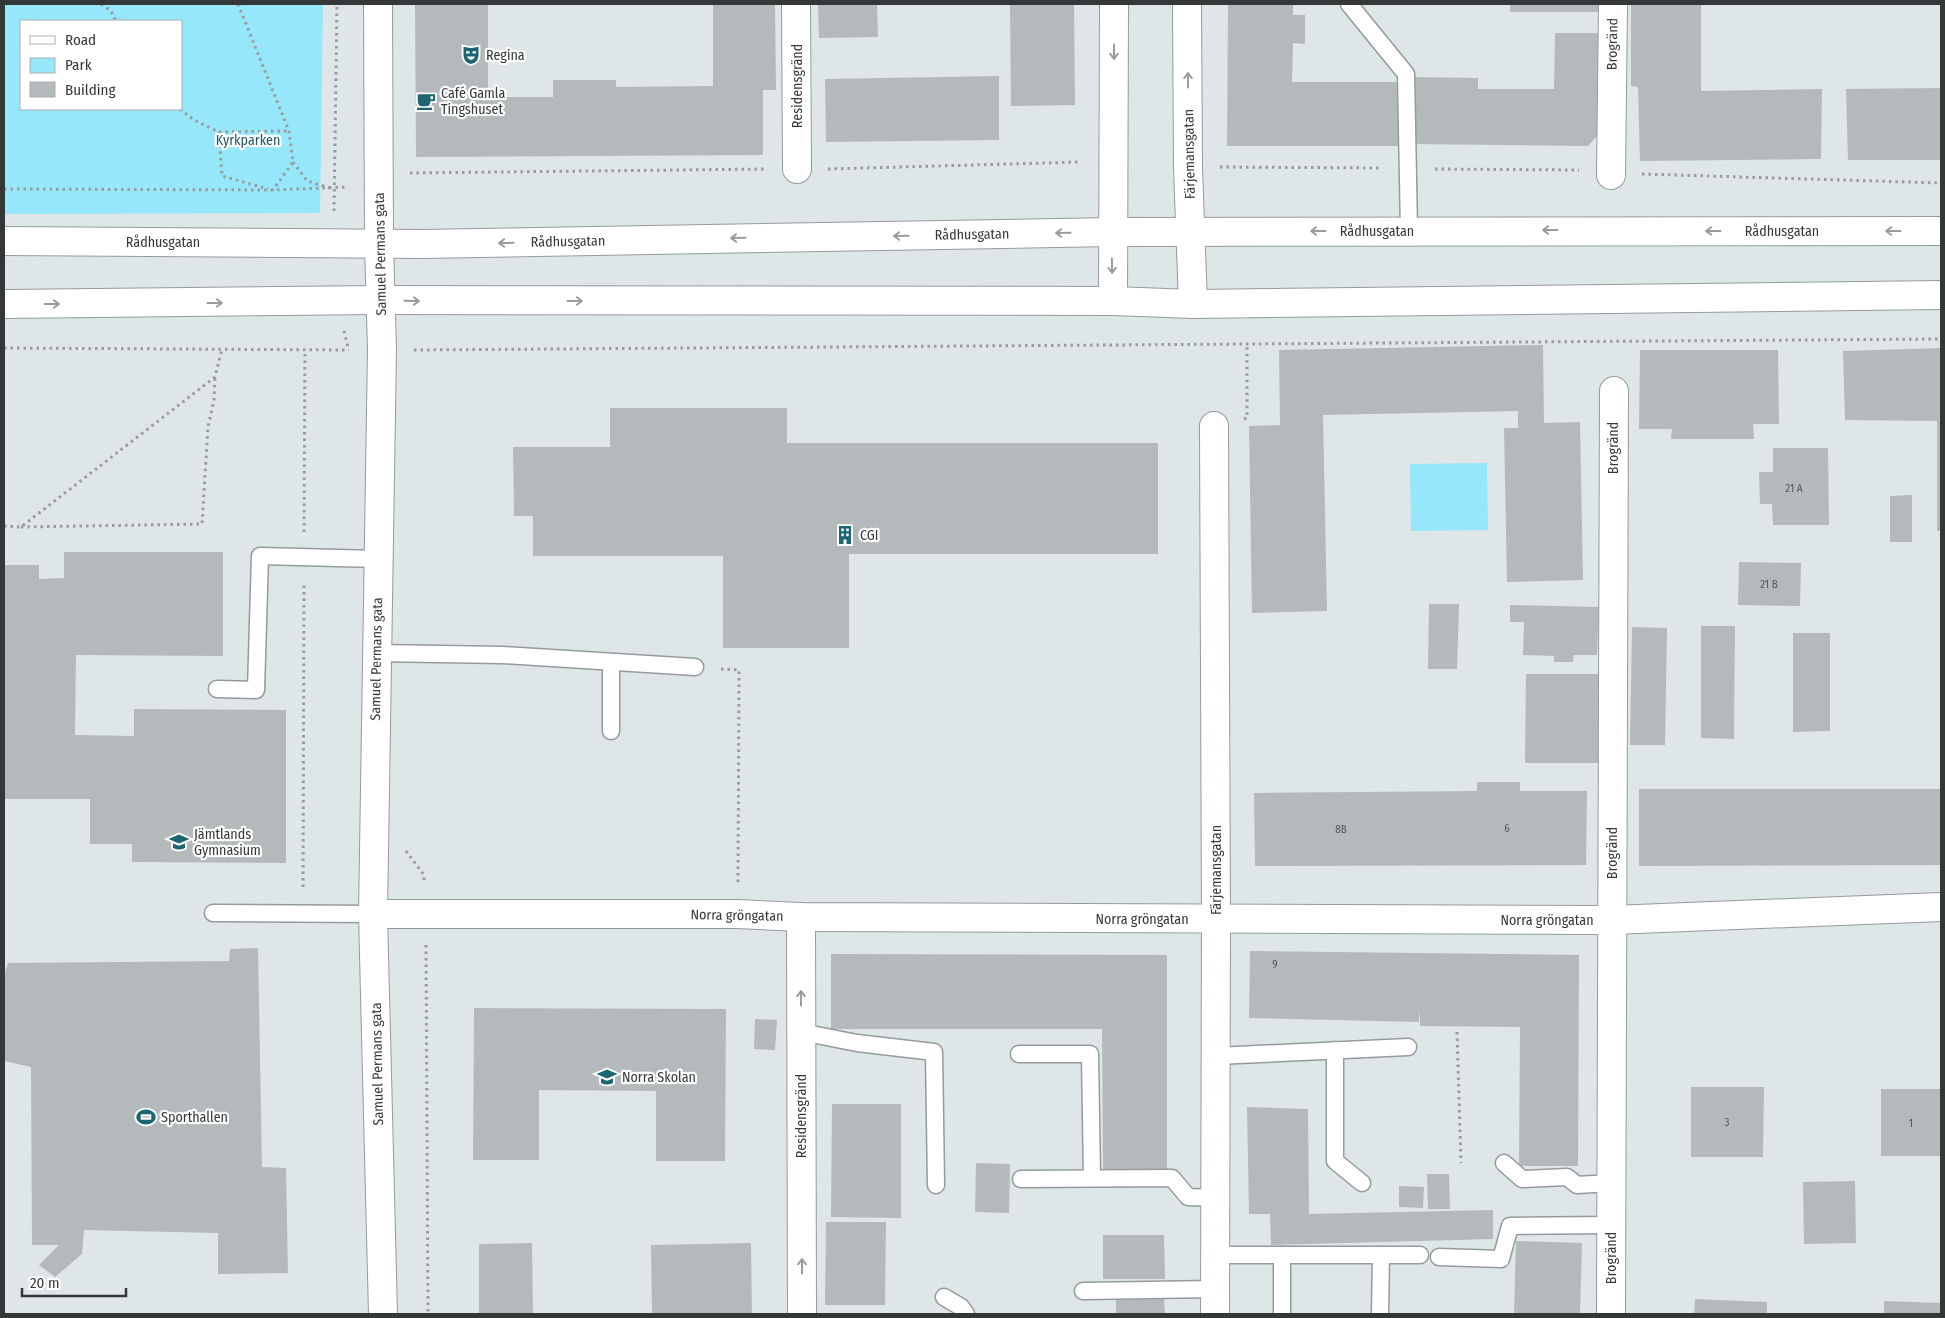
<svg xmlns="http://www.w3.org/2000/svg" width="1945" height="1318" font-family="'Fira Sans Condensed',sans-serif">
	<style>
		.green { fill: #95e7f9; fill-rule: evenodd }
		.building { fill: #b4babc }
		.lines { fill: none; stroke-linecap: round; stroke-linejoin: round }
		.lane-casing { stroke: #949b9d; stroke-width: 19 }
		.street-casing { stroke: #949b9d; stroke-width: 30 }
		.secondary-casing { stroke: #949b9d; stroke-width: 30 }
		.path { stroke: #979c9e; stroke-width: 3; stroke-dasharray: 2.5 4; stroke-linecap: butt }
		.lane { stroke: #fff; stroke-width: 16 }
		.street { stroke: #fff; stroke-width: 28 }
		.secondary { stroke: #fff; stroke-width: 28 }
		.oneway { stroke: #9a9c9c }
		.labels { text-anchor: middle; stroke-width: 4.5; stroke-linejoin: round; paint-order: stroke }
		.number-label { font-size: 11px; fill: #555859 }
		.street-label { font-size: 14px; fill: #353838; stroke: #fff }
		.poi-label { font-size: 14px; fill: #353838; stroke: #fff; text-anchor: start }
		.park-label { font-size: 14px; fill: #1f5964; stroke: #fff }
	</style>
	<rect width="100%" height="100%" fill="#dfe6e8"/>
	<g class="green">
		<path d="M4,4H323L320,213L4,214ZM21,21H181V109H21Z"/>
		<polygon points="1487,463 1488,530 1411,531 1410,464"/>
	</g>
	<g class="building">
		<polygon points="415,4 488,4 488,97 553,97 553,80 616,80 616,87 713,86 713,4 775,4 776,90 763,90 763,155 416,157"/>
		<polygon points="818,4 877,4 878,37 819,38"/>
		<polygon points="1010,4 1074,4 1075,105 1011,106"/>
		<polygon points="1228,4 1293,4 1293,15 1305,15 1305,44 1293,43 1292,82 1398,82 1398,146 1227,146"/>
		<rect x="1510" y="4" width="88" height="8"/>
		<polygon points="1631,4 1701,4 1701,91 1822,89 1821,159 1640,161 1638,87 1631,86"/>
		<polygon points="1555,33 1598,33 1597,136 1588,146 1412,144 1412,77 1478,78 1478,89 1554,89"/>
		<polygon points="999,76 999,140 826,142 825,79"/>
		<polygon points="1941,88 1941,160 1848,160 1846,89"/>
		<polygon points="1543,345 1544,423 1580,422 1583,580 1507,582 1504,428 1518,428 1518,411 1323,415 1327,611 1252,613 1249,426 1280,425 1279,350"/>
		<polygon points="1941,348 1941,531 1937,531 1937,421 1845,420 1843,351"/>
		<polygon points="1640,350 1778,350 1779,424 1753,424 1754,439 1671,439 1672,429 1639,429"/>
		<polygon points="610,408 787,408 787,443 1158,443 1158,554 849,554 849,648 723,648 723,556 533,556 533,516 514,516 513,447 610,447"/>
		<polygon points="1773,448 1828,448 1829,525 1773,525 1772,504 1760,504 1759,472 1773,472"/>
		<polygon points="1912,495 1912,542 1890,542 1890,496"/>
		<polygon points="64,552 223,552 223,656 76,655 75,735 134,736 134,709 286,710 286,863 132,862 132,844 90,844 90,799 4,799 4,565 39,565 39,579 64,578"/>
		<polygon points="1739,562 1801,563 1800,606 1738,605"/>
		<polygon points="1429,604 1459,604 1457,669 1428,669"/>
		<polygon points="1510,605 1599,607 1597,655 1574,655 1573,662 1554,662 1554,656 1523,655 1524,622 1510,622"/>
		<polygon points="1701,626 1735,626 1734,739 1701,738"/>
		<polygon points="1632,627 1667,628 1665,745 1630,745"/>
		<polygon points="1793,633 1830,633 1830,731 1793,732"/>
		<polygon points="1526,674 1599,674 1599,763 1525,763"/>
		<polygon points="1477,782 1520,782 1520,791 1587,791 1586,865 1255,866 1254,793 1477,791"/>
		<polygon points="1639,789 1941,789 1941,865 1639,866"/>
		<polygon points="258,948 262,1167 286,1168 288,1273 218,1274 218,1233 84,1230 82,1254 55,1277 39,1265 59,1245 32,1245 31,1067 4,1061 4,976 8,963 229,961 230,949"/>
		<polygon points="1250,951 1579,955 1578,1166 1519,1166 1520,1027 1420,1026 1420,1008 1419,1022 1249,1018"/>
		<polygon points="831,954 1167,955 1167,1173 1103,1173 1102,1029 831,1029"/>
		<polygon points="474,1008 726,1009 725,1161 656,1161 656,1091 539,1090 539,1160 473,1160"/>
		<polygon points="755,1019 777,1020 775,1050 754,1049"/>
		<polygon points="1691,1087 1764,1087 1763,1157 1691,1157"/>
		<rect x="1881" y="1089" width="60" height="67"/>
		<polygon points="832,1104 901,1104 901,1218 831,1217"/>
		<polygon points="1247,1107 1308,1109 1309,1214 1493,1210 1493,1239 1271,1245 1270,1214 1249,1214"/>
		<polygon points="976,1163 1010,1164 1009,1213 975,1212"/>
		<polygon points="1427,1174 1449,1174 1450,1209 1428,1209"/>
		<polygon points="1855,1181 1856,1243 1804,1244 1803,1182"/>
		<polygon points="1399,1186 1424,1187 1423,1208 1399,1207"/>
		<polygon points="826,1222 886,1222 885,1305 825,1305"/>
		<polygon points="1103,1235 1164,1235 1165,1279 1103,1279"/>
		<polygon points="1516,1241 1582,1243 1580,1314 1514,1314"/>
		<polygon points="532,1243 533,1314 479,1314 479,1244"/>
		<polygon points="751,1243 752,1314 652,1314 651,1245"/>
		<polygon points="1164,1299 1165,1314 1116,1314 1116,1300"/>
		<polygon points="1695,1299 1767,1302 1767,1314 1694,1314"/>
		<polygon points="1884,1301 1941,1303 1941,1314 1884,1314"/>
	</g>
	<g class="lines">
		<g class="lane-casing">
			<g id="lane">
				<polyline points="1349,4 1406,74 1409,231"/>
				<polyline points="376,653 503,655 695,667"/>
				<polyline points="217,689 256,690 260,556 378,559"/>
				<polyline points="611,731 611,663"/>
				<polyline points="213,913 373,914"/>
				<polyline points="801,1032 857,1043 934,1052 936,1185"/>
				<polyline points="1335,1050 1335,1161 1362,1183"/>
				<polyline points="1019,1054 1090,1054 1092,1178"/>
				<polyline points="1216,1056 1408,1047"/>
				<polyline points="1504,1163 1522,1179 1567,1177 1577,1185 1611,1183"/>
				<polyline points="1021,1179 1172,1178 1188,1197 1216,1198"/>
				<polyline points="1215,1255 1420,1255"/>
				<polyline points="1439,1257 1501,1259 1510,1226 1611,1225"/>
				<polyline points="1083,1291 1215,1289"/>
				<polyline points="944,1297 961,1307 966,1314"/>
				<polyline points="1282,1314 1282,1255"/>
				<polyline points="1380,1314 1381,1255"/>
			</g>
		</g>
		<g class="street-casing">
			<g id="street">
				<polyline points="378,4 379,244 382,350 373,914 383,1314"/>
				<polyline points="796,4 797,169"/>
				<polyline points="1611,175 1613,4"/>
				<polyline points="1214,426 1216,919 1215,1314"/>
				<polyline points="373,914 738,914 801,917 1612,920 1941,907"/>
				<polyline points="801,917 802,1314"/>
				<polyline points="1611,1314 1614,391"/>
			</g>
		</g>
		<g class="secondary-casing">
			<g id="secondary">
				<polyline points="1187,4 1188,168 1193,304"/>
				<polyline points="4,241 422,244 1112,232 1941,231"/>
				<polyline points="1113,301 1114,4"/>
				<polyline points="4,304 380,300 1113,301 1193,304 1941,295"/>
			</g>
		</g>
		<g class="path">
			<polyline points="101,4 111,11 116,21"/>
			<polyline points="238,4 289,131 293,162 273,190"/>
			<polyline points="180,109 194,120 219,132 222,176 268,189"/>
			<polyline points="219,132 289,131"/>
			<polyline points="293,162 307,181 330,188"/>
			<polyline points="1220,167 1381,168"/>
			<polyline points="828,169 1081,162"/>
			<polyline points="1435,169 1579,170"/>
			<polyline points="410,173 767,169"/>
			<polyline points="1642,174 1941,183"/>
			<polyline points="4,189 273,190 346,187"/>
			<polyline points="334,211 337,4"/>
			<polyline points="344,331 348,347"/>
			<polyline points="4,348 349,350"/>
			<polyline points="414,350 1941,339"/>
			<polyline points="1244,419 1247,418 1247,344"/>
			<polyline points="4,526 21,527 215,377 222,349"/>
			<polyline points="21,527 202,524 208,427 214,400 215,377"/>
			<polyline points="304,532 305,350"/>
			<polyline points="721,669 739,670 738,883"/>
			<polyline points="406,851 424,875 424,884"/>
			<polyline points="303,887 304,583"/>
			<polyline points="426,945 428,1314"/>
			<polyline points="1457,1032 1461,1163"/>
		</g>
		<use href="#lane" class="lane"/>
		<use href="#street" class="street"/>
		<use href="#secondary" class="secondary"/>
	</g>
	<defs><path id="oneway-shaft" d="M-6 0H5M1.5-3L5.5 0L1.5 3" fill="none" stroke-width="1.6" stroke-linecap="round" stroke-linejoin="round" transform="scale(1.25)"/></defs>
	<g class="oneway">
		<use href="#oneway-shaft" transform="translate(1114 52) rotate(90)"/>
		<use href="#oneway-shaft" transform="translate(1188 80) rotate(-90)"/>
		<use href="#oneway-shaft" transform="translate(1550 230) rotate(-180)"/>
		<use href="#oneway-shaft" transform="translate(1318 231) rotate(180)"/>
		<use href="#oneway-shaft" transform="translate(1713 231) rotate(-180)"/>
		<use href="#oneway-shaft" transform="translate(1893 231) rotate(-180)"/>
		<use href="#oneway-shaft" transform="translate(1063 233) rotate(179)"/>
		<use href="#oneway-shaft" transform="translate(901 236) rotate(179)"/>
		<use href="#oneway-shaft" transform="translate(738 238) rotate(179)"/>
		<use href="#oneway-shaft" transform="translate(506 243) rotate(179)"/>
		<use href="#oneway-shaft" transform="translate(1112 266) rotate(89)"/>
		<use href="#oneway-shaft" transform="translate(412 301) rotate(1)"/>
		<use href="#oneway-shaft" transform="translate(575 301)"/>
		<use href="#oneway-shaft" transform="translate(215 303)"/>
		<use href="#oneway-shaft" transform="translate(52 304)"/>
		<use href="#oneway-shaft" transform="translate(801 998) rotate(-90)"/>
		<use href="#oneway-shaft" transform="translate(802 1266) rotate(-90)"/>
	</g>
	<defs>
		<g id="theatre-bare" transform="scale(1.5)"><path d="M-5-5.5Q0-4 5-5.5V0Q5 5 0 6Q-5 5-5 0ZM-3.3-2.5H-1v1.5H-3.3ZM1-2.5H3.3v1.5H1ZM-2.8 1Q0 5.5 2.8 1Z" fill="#1d6573" stroke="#fff" stroke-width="2.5" paint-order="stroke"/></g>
		<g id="cafe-bare" transform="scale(1.5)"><path d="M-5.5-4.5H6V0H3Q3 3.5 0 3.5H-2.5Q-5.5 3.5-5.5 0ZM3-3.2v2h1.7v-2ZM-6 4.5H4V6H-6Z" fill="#1d6573" stroke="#fff" stroke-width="2.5" paint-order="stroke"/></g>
		<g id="building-bare" transform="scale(1.5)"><path d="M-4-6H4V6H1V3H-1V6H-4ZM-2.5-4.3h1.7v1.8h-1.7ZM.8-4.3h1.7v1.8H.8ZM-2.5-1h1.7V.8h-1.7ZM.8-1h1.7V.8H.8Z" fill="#1d6573" stroke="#fff" stroke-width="2.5" paint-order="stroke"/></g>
		<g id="school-bare" transform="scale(1.5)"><path d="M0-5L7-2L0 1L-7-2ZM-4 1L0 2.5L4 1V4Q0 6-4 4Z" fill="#1d6573" stroke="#fff" stroke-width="2.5" paint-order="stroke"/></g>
		<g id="stadium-bare" transform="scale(1.5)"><path d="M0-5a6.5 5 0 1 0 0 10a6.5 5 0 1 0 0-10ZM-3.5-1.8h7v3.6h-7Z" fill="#1d6573" stroke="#fff" stroke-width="2.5" paint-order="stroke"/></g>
	</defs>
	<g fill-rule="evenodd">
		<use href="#theatre-bare" x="471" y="55"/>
		<use href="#cafe-bare" x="426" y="101"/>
		<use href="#building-bare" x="845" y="535"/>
		<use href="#school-bare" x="179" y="842"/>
		<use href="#school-bare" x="607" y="1077"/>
		<use href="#stadium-bare" x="146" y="1117"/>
	</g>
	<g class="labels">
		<g class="number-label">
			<text x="1794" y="492">21 A</text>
			<text x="1769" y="588">21 B</text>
			<text x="1507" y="832">6</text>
			<text x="1341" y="833">8B</text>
			<text x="1275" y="968">9</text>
			<text x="1727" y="1126">3</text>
			<text x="1911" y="1127">1</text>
		</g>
		<g class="street-label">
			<text transform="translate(1612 44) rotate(-89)" y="5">Brogränd</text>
			<text transform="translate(797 86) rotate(-90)" y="5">Residensgränd</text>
			<text transform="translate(1189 154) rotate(-91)" y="5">Färjemansgatan</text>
			<text x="1377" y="236">Rådhusgatan</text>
			<text x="1782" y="236">Rådhusgatan</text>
			<text transform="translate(972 234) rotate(-1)" y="5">Rådhusgatan</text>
			<text transform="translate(568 241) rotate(-1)" y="5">Rådhusgatan</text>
			<text x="163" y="247">Rådhusgatan</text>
			<text transform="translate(380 254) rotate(-91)" y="5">Samuel Permans gata</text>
			<text transform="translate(1613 448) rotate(-90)" y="5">Brogränd</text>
			<text transform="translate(376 659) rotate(-89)" y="5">Samuel Permans gata</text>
			<text transform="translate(1612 853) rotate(-90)" y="5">Brogränd</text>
			<text transform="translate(1216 870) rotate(-90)" y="5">Färjemansgatan</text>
			<text transform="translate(737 915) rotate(1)" y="5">Norra gröngatan</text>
			<text x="1142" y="924">Norra gröngatan</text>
			<text x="1547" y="925">Norra gröngatan</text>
			<text transform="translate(377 1064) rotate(-91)" y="5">Samuel Permans gata</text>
			<text transform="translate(801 1116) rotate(-90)" y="5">Residensgränd</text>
			<text transform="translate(1611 1258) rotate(-90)" y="5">Brogränd</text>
		</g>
		<g class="poi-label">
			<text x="486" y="60">Regina</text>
			<text x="441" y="98">Café Gamla<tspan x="441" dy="16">Tingshuset</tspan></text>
			<text x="860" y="540">CGI</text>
			<text x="194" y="839">Jämtlands<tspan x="194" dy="16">Gymnasium</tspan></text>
			<text x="622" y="1082">Norra Skolan</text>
			<text x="161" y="1122">Sporthallen</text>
		</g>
		<g class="park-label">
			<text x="248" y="145">Kyrkparken</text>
		</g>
	</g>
	<rect width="1945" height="1318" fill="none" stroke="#353838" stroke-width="10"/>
	<rect x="20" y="20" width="162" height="90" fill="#ffffff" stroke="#aeafaf"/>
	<rect x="30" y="36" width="25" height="8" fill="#ffffff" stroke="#aeafaf"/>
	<text x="65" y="45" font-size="15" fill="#353838">Road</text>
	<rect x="30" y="58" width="25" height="15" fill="#95e7f9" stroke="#aeafaf"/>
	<text x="65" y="70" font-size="15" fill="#353838">Park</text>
	<rect x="30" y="82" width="25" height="15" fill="#b4babc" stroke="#aeafaf"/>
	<text x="65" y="95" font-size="15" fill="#353838">Building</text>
	<path d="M22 1288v8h104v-8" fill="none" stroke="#353838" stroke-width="2.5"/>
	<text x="30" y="1288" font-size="15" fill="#353838" stroke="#ffffff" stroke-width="4" paint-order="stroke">20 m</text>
</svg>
